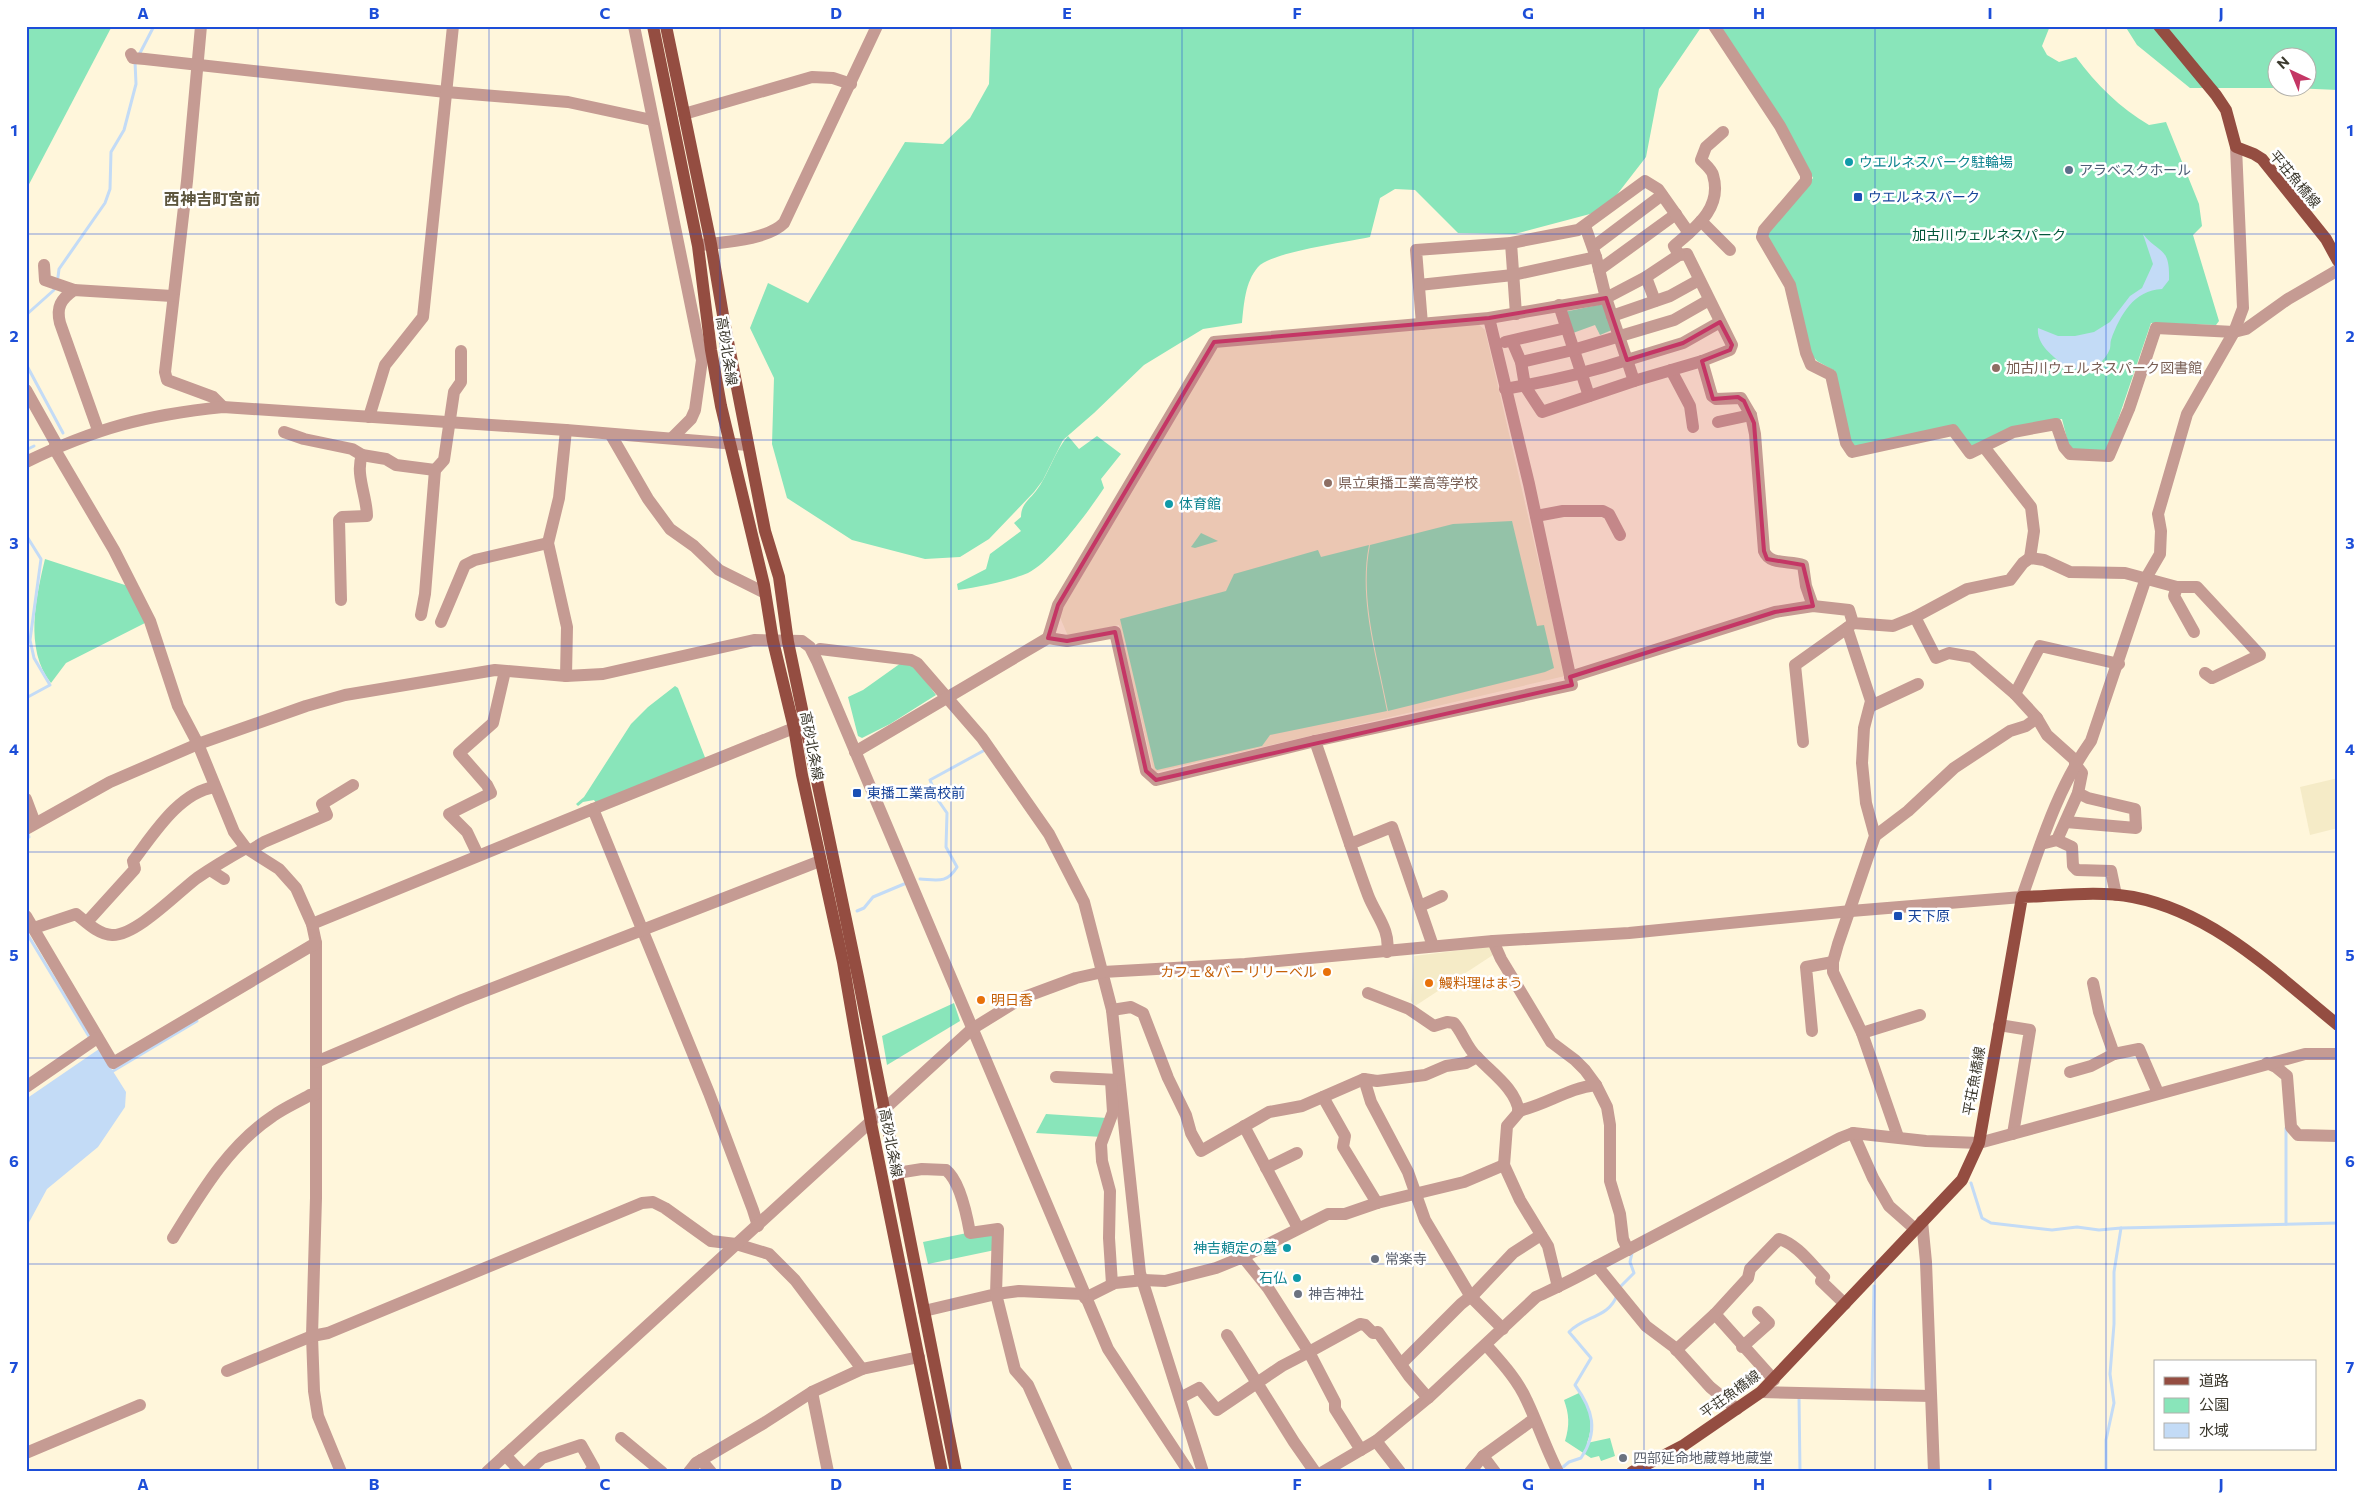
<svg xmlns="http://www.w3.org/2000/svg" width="2364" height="1498" font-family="Commissioner,'Noto Sans JP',sans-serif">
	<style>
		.built { fill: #f5ebc7 }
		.green { fill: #89e5ba; fill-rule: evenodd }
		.water { fill: #c3dbf6 }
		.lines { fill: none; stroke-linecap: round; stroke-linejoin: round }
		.stream { stroke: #c3dbf6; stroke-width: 3 }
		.minor { stroke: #c59b93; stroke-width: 12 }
		.major { stroke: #944d41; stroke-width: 12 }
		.marked { fill: #c43665; fill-opacity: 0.2; stroke: #c43665; stroke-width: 4; stroke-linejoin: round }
		.grid { fill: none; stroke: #1d4ed8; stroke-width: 1; stroke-opacity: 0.55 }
		.culture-dot { fill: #0f9aa8; stroke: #fff; stroke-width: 2 }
		.service-dot { fill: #5c6f8a; stroke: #fff; stroke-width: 2 }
		.transit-dot { fill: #1a4fb4; stroke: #fff; stroke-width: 2 }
		.education-dot { fill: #8d6e63; stroke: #fff; stroke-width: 2 }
		.food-dot { fill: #e8710a; stroke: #fff; stroke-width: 2 }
		.worship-dot { fill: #6b7280; stroke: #fff; stroke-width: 2 }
		.labels { text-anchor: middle; stroke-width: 5; stroke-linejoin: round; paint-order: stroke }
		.culture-label { font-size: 14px; fill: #0d838f; stroke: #fff; text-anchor: start }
		.service-label { font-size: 14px; fill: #4e5e75; stroke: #fff; text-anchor: start }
		.street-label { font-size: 14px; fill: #3c392e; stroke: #fff }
		.transit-label { font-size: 14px; fill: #164399; stroke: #fff; text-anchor: start }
		.park-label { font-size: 14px; fill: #03583b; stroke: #fff }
		.education-label { font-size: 14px; fill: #785e54; stroke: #fff; text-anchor: start }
		.food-label { font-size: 14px; fill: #c56008; stroke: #fff; text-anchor: start }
		.worship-label { font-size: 14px; fill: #5b616d; stroke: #fff; text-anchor: start }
		.quarter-label { font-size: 16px; font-weight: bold; fill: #5c553d; stroke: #fff }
		.neatline { fill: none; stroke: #1d4ed8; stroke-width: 2 }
		.grid-label { font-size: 16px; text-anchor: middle; font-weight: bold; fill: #1d4ed8 }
	</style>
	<rect width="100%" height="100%" fill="#fff6db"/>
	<g class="built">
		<polygon points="1478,324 1485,330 1565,676 1156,772 1153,769 1119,625 1068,636 1059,615 1214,351 1221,345"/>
		<polygon points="2338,778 2338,828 2310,835 2300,787"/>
		<polygon points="1494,946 1496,953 1415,1006 1411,1001 1414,956"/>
	</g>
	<g class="green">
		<polygon points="26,26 112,26 26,190"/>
		<path d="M991,26H1702L1659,89L1646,157L1605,210L1515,234L1458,233L1415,190L1395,189L1380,198L1370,237C1348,242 1271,252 1258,267C1245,282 1244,304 1242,323L1203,329L1144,365L1094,413L1063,440L1043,480L1034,492L989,539L960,557L925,559L852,540L787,498L772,444L774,378L750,328L768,283L808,303L905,142L943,144L970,118L989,84Z"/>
		<path d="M1719,26H2050L2042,46L2047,55L2059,62L2076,57C2096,84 2120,108 2149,125L2166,122L2199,204L2202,226L2193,235L2219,321L2216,325L2151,323L2109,446L2104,451L2072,449L2068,443L2062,419L2010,428L1973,448L1953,426L1855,448L1850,442L1835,371L1817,361L1811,354L1767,237L1769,231L1813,178L1779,116Z"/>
		<path d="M2125,26H2338V90L2293,88H2190L2137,45ZM2276,58H2306V88H2276Z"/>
		<polygon points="1603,304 1612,330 1600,335 1595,325 1573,333 1564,312"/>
		<path d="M1068,436L1079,449L1097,436L1121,454L1101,479L1104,488C1089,511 1052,561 1028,573C1009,581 979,587 958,590L957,584L986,569L990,554L1021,531L1014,523L1021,517C1021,504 1029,500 1036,491C1049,474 1054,452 1068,436Z"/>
		<path d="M1512,521L1537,626L1544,625L1554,668L1545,672L1388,711C1378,657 1359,599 1370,545L1453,524Z"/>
		<polygon points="1201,533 1218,541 1195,548 1191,547"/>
		<path d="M1369,545C1358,600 1377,657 1387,711L1270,735L1262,746L1157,770L1155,768L1120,619L1226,591L1234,574L1318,550L1321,557Z"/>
		<path d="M45,559L128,586L147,622L66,663L51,683C24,649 36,597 45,559Z"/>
		<polygon points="901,663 913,664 936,695 890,724 862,738 858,736 848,697 863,690"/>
		<polygon points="675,686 678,688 706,760 596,803 594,800 583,802 578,806 576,804 584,797 631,724 648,707"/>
		<polygon points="954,1003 960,1021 887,1065 882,1036"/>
		<polygon points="1046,1114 1107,1118 1102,1137 1036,1133"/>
		<polygon points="967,1233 994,1235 995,1250 928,1264 923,1242"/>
		<path d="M1579,1393C1591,1408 1594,1426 1587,1443L1610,1438L1615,1456L1601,1461L1599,1456L1591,1458L1565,1441C1570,1425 1569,1414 1564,1400Z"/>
	</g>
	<g class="water">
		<path d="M2143,234C2160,255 2170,246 2169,280L2162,289C2134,290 2120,315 2111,340C2110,343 2111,348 2109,351C2106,358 2099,363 2096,370L2083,376L2075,368L2068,369C2056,358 2036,346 2038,328L2058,336H2075L2094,332L2110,322L2130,296L2142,288L2153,264Z"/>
		<polygon points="99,1049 126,1092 125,1107 98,1147 47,1189 26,1228 26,1099"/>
	</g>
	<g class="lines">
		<g class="stream">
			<polyline points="139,55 154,26"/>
			<polyline points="58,277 59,269 105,203 110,189 111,152 124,130 136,84 135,62"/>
			<polyline points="26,315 54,290"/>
			<polyline points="26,364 63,433"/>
			<polyline points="26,450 34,446"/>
			<polyline points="26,535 41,559 30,640 34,658 50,685 26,698"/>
			<polyline points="26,838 29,837 27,831"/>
			<path d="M920,879C937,880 947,884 957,867L946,847L947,813L938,800L930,780L983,751"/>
			<polyline points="857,911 864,908 873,897 904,884"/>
			<polyline points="26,932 90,1038"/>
			<polyline points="113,1071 197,1021"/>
			<polyline points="2286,1128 2286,1224"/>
			<polyline points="1971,1183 1982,1218 1991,1223 2052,1230 2077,1227 2099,1230 2121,1228 2114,1272 2114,1324 2110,1374 2114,1403 2106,1440 2106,1472"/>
			<polyline points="2121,1228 2338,1223"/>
			<polyline points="1620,1287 1634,1273 1630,1262 1632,1253"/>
			<polyline points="1872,1390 1874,1286"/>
			<polyline points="1799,1397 1800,1472"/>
			<path d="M1563,1467L1569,1462L1581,1458C1599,1431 1593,1410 1575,1385L1591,1358L1569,1332C1584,1316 1609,1318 1617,1295"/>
		</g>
		<g class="minor">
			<polyline points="201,26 187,181 165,372 167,380 213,397 223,407"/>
			<polyline points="634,26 702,360 695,410 691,419 672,438"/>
			<polyline points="1714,26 1780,126 1806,175 1806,181 1764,230 1762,237 1790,285 1806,353 1811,365 1831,375 1846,443 1852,452 1953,430 1970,453 2013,432 2056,424 2064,447 2070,454 2109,456 2129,409 2156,328 2234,332 2246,329 2288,299 2338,270"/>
			<polyline points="131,54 133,58 145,59 446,92 568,102 652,120"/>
			<polyline points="684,114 812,77 833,78 851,84"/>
			<polyline points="1701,221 1730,250"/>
			<polyline points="1585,226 1596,257 1606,298 1627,360 1683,343 1720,322"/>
			<polyline points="1511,243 1516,314"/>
			<path d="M701,245C725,242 767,240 784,223L877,26"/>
			<polyline points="1593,247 1662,195"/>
			<polyline points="44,265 45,280 74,290"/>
			<polyline points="1599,270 1676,214"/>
			<polyline points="1646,277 1655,301"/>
			<polyline points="1419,285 1513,275 1596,257"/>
			<polyline points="1559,305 1589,396"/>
			<polyline points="1612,316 1670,296 1699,280"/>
			<polyline points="1422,324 1416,250 1511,243 1578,230 1645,181 1658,189 1689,233"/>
			<polyline points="1505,342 1566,328"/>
			<path d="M1702,361L1712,396L1716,399L1741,398L1751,415L1755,434L1764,551C1770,566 1790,560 1803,565L1806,586L1813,606"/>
			<polyline points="1521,362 1573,350 1674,320 1709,300"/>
			<polyline points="1671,370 1690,406 1693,427"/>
			<polyline points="1634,381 1702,361 1730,350 1732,345 1687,254 1679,255"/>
			<path d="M1505,389C1546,382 1587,373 1627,360L1634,381L1542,412L1525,386L1521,362L1512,341"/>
			<polyline points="26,390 58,447"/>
			<polyline points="369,417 385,365 423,317 453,26"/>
			<polyline points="1718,422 1751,415"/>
			<path d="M98,430L60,323C56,307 61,299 74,290L172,296"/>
			<polyline points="566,430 559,498 548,543 567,627 566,676"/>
			<polyline points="284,432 304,439 352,449 362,455 386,459 396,465 435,470"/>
			<polyline points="611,435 648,499 670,529 694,546 719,570 765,593"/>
			<polyline points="1984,447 2031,507 2034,531 2030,558"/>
			<polyline points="54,448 114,550 150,621 178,706 198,744 234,832 246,848 279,869 296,888 312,924 316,943 316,1198 312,1336 314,1391 318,1416 341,1472"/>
			<path d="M26,462C96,428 146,415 223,407L566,430L748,445"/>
			<polyline points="1536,516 1563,511 1603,511 1609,514 1620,535"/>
			<polyline points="2177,587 2174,596 2194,632"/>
			<path d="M341,600L339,520L342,517L367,516C367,497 355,474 362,455"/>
			<polyline points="421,615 425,594 435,470 444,460 454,392 461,382 461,351"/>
			<polyline points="1915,617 1936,658 1949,653 1972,657 2015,694 2037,718 2047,735 2076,761"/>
			<polyline points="441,622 465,565 475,560 548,543"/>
			<polyline points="1853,623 1847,628 1871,701 1864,728 1862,763 1866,803 1875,836 1838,944 1833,962 1833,972 1862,1033 1898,1137"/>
			<path d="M1048,638L1058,605L1214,342L1489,318L1606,298L1646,277L1679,255L1674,246C1695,228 1723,208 1713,175C1712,170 1705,164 1701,160L1706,147L1723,132"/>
			<polyline points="820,649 911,660 917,663 982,738 1049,834 1084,902 1112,1010 1140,1273 1203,1472"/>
			<polyline points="1570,677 1775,612 1813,606 1849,610 1853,623 1893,626 1915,617 1967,589 2010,580 2023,563 2030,558 2044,560 2070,572 2125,573 2177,587 2197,587 2260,655 2212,678 2205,673"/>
			<polyline points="2015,694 2040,646 2119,664"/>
			<polyline points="1871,706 1918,684"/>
			<path d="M1315,741C1333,792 1349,844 1368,895C1375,914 1391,930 1387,952"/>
			<polyline points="1803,742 1795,665 1847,628"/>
			<polyline points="855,752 1048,638 1067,641 1115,632 1146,771 1156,780 1315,741 1572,685 1529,484 1489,318"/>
			<polyline points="26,799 35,823"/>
			<polyline points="593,809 794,728"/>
			<polyline points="2066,822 2136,828 2135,809 2088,798 2078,793"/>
			<polyline points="26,829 110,782 198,744 306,706 345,695 495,670 566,676 603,674 754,640 802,641 810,647 817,661 1108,1349 1189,1472"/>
			<polyline points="1875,836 1908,811 1954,768 2010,731 2026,726 2037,718"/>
			<polyline points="2057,840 2078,793 2082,773 2075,764"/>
			<polyline points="1350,844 1392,827 1433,946"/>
			<polyline points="2041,844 2057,840 2072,847 2073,866 2077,870 2111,871 2116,895"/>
			<polyline points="251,850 264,842 327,815 322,804 353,785"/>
			<polyline points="478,855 467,832 449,814 491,793 487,785 459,753 493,723 505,671"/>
			<polyline points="210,870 224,879"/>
			<polyline points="1420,906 1442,896"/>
			<polyline points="26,916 113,1063 316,943"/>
			<path d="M87,922L135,869L133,861C153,835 179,792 215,787"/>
			<polyline points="312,924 593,809 709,1093 753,1210 758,1226"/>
			<path d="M34,928L76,914C86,922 99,935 112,935C136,936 177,893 197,878C213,867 230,857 246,848"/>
			<polyline points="1493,941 1501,959 1551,1042 1575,1060 1585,1070 1596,1085 1607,1107 1610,1125 1610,1181 1620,1214 1623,1239 1628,1250"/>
			<polyline points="2093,983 2099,1012 2114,1054 2139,1049 2158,1093"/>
			<path d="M1368,993L1409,1009L1434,1026L1447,1022L1454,1023C1463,1033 1466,1047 1477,1057"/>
			<polyline points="1112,1010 1131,1007 1143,1013 1168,1078 1186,1115 1191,1133 1201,1151 1269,1112 1302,1106 1364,1079"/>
			<polyline points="1999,1025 2030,1030 2013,1134"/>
			<polyline points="1812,1031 1806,967 1833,962"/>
			<polyline points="1862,1033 1920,1015"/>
			<polyline points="316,1062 462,1000 820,861"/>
			<polyline points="2267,1063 2276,1067 2287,1076 2291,1127 2298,1135 2338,1136"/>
			<polyline points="2070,1072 2091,1066 2114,1054"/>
			<polyline points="1056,1077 1119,1080"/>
			<polyline points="1111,1081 1113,1112 1101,1144 1102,1161 1110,1191 1109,1238 1112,1284"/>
			<polyline points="26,1087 97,1038"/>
			<polyline points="1323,1097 1345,1136 1343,1147 1377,1203"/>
			<path d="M1518,1111C1546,1105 1568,1088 1596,1085"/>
			<polyline points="1244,1126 1298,1228"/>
			<polyline points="1853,1133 1873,1178 1889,1206 1915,1229"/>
			<polyline points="1266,1168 1297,1153"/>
			<path d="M897,1173L922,1169L946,1170C960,1181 967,1216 970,1233L998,1229L996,1294L924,1311"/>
			<polyline points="1922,1221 1926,1262 1934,1472"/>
			<path d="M173,1238C201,1193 228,1146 273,1116C284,1108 298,1102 310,1095L316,1094"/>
			<polyline points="1243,1257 1328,1214 1345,1214 1377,1203 1464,1182 1504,1165"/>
			<polyline points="1597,1266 1646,1326 1674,1347 1710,1387 1737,1409"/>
			<polyline points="1085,1298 1115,1283 1144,1280 1165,1281 1216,1268 1243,1257 1268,1288 1309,1352 1360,1324 1365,1325 1373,1333 1378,1332 1409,1376 1428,1398"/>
			<polyline points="1715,1314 1774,1380"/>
			<path d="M1503,1329L1471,1297L1425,1220L1408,1172L1371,1102L1364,1079L1377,1081L1425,1075L1446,1066L1466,1063L1477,1057C1492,1073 1516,1089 1519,1112L1507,1126L1504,1165L1520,1200L1548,1246L1558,1287"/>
			<polyline points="1227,1335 1294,1442 1315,1472"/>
			<path d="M1486,1345C1501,1362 1518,1380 1527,1401C1538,1424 1546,1449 1558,1472"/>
			<polyline points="1742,1347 1769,1323 1758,1312"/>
			<path d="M1676,1350L1715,1314L1748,1278L1750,1269L1779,1239C1797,1244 1811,1264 1824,1277L1821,1281L1845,1304"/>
			<polyline points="1401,1364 1461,1304 1475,1293 1513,1253 1541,1235"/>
			<polyline points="227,1371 312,1336 328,1333 642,1203 653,1202 665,1208 711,1241 736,1244 769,1254 795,1280 862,1369"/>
			<polyline points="812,1392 828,1472"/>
			<polyline points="1761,1392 1931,1396"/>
			<polyline points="1180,1398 1199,1388 1217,1410 1282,1366 1309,1352 1335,1402 1335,1409 1361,1450"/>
			<polyline points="621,1438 662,1472"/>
			<polyline points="1376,1441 1400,1472"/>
			<polyline points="26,1453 140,1405"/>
			<polyline points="505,1455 521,1472"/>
			<polyline points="1483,1456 1495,1472"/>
			<polyline points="701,1460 711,1472"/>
			<path d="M487,1472L972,1029L1022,998L1076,978L1103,972L1245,964L1493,941L1629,933L1851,911L2022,897C2041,843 2058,787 2091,741L2146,578L2160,554L2161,531L2158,514L2187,414L2234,332L2243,308L2236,147"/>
			<polyline points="527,1472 542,1458 581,1445 594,1468 590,1472"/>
			<polyline points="689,1472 696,1463 764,1423 812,1392 862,1369 919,1357"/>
			<polyline points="1067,1472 1028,1385 1015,1370 996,1294 1019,1291 1083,1294"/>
			<path d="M1323,1472L1376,1441L1428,1398L1536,1297C1557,1287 1577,1278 1597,1266L1840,1138L1853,1133L1926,1141L1979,1143L2305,1054H2338"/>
			<polyline points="1470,1472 1483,1456 1534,1419"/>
		</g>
		<g class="major">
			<polyline points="653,26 698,246 711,350 721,406 764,585 773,641 794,728 802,775 843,962 871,1123 942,1472"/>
			<polyline points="666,26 711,244 724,321 765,531 779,577 788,642 858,977 956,1472"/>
			<polyline points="2159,26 2216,95 2226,110 2236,147 2254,154 2262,159 2326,239 2338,261"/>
			<path d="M1632,1472L1684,1445L1761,1392L1962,1180L1979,1143L2022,897C2058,896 2097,890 2133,897C2215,913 2275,974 2338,1025"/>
		</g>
	</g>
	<path class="marked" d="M1606,298L1627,360L1683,343L1720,322L1732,345L1730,350L1702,361L1713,399L1738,397L1744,401L1754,423L1764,551L1767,559L1803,565L1813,606L1775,612L1570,677L1572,685L1156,780L1146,771L1115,632L1067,641L1048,638L1058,605L1214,342L1489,318Z"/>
	<path class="grid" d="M258,26V1472M489,26V1472M720,26V1472M951,26V1472M1182,26V1472M1413,26V1472M1644,26V1472M1875,26V1472M2106,26V1472M26,234H2338M26,440H2338M26,646H2338M26,852H2338M26,1058H2338M26,1264H2338"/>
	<g class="culture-dot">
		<circle cx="1849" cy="162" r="5"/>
		<circle cx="1169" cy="504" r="5"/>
		<circle cx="1287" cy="1248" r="5"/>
		<circle cx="1297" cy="1278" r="5"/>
	</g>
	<circle class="service-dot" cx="2069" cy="170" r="5"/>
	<g class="transit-dot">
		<rect x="1853" y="192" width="10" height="10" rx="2.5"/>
		<rect x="852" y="788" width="10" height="10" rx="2.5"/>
		<rect x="1893" y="911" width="10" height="10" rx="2.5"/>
	</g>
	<g class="education-dot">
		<circle cx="1996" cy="368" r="5"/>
		<circle cx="1328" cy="483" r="5"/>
	</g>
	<g class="food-dot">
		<circle cx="1327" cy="972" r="5"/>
		<circle cx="1429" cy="983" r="5"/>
		<circle cx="981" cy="1000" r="5"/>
	</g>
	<g class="worship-dot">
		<circle cx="1375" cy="1259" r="5"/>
		<circle cx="1298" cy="1294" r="5"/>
		<circle cx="1623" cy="1458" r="5"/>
	</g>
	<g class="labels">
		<g class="culture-label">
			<text x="1859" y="167">ウエルネスパーク駐輪場</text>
			<text x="1179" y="509">体育館</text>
			<text x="1277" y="1253" text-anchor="end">神吉頼定の墓</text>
			<text x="1287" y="1283" text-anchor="end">石仏</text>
		</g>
		<g class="service-label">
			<text x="2079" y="175">アラベスクホール</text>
		</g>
		<g class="street-label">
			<text transform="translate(2295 179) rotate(50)" y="5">平荘魚橋線</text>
			<text transform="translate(727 351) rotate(81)" y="5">高砂北条線</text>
			<text transform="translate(812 746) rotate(79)" y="5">高砂北条線</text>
			<text transform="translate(1974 1081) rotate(-80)" y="5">平荘魚橋線</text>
			<text transform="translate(891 1143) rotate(79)" y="5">高砂北条線</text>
			<text transform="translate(1730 1394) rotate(-36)" y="5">平荘魚橋線</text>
		</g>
		<g class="transit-label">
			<text x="1868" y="202">ウエルネスパーク</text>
			<text x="867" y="798">東播工業高校前</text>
			<text x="1908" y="921">天下原</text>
		</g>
		<g class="park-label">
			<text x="1989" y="240">加古川ウェルネスパーク</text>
		</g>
		<g class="education-label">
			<text x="2006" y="373">加古川ウェルネスパーク図書館</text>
			<text x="1338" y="488">県立東播工業高等学校</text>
		</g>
		<g class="food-label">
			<text x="1317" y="977" text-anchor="end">カフェ＆バー リリーベル</text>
			<text x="1439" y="988">鰻料理はまう</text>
			<text x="991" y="1005">明日香</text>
		</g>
		<g class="worship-label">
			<text x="1385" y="1264">常楽寺</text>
			<text x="1308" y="1299">神吉神社</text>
			<text x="1633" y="1463">四部延命地蔵尊地蔵堂</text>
		</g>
		<g class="quarter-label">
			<text x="212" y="205">西神吉町宮前</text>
		</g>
	</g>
	<rect width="2364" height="1498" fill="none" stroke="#ffffff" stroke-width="55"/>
	<rect x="2154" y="1360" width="162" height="90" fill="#ffffff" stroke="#b1b0ab"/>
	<rect x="2164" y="1377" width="25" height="8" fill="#944d41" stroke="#b1b0ab"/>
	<text x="2199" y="1386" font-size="15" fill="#3c392e">道路</text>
	<rect x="2164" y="1398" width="25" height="15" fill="#89e5ba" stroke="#b1b0ab"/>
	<text x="2199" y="1410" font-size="15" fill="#3c392e">公園</text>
	<rect x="2164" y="1423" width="25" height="15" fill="#c3dbf6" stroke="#b1b0ab"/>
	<text x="2199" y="1436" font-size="15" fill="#3c392e">水域</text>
	<g transform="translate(2292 72) rotate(316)"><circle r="24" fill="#ffffff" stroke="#b1b0ab"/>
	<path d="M0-4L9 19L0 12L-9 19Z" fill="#c43665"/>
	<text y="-8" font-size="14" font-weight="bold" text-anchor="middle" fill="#3c392e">N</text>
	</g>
	<rect x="28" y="28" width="2308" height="1442" class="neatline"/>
	<g class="grid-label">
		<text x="143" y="19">A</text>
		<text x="374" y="19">B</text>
		<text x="605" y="19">C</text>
		<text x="836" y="19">D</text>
		<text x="1067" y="19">E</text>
		<text x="1297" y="19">F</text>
		<text x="1528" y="19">G</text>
		<text x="1759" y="19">H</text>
		<text x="1990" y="19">I</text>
		<text x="2221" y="19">J</text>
		<text x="14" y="136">1</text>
		<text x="2350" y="136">1</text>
		<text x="14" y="342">2</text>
		<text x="2350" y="342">2</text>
		<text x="14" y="549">3</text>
		<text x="2350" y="549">3</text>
		<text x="14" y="755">4</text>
		<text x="2350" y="755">4</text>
		<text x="14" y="961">5</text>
		<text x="2350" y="961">5</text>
		<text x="14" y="1167">6</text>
		<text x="2350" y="1167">6</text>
		<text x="14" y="1373">7</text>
		<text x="2350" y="1373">7</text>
		<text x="143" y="1490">A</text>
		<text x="374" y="1490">B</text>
		<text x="605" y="1490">C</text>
		<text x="836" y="1490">D</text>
		<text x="1067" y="1490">E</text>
		<text x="1297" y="1490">F</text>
		<text x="1528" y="1490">G</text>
		<text x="1759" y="1490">H</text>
		<text x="1990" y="1490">I</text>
		<text x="2221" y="1490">J</text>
	</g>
</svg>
